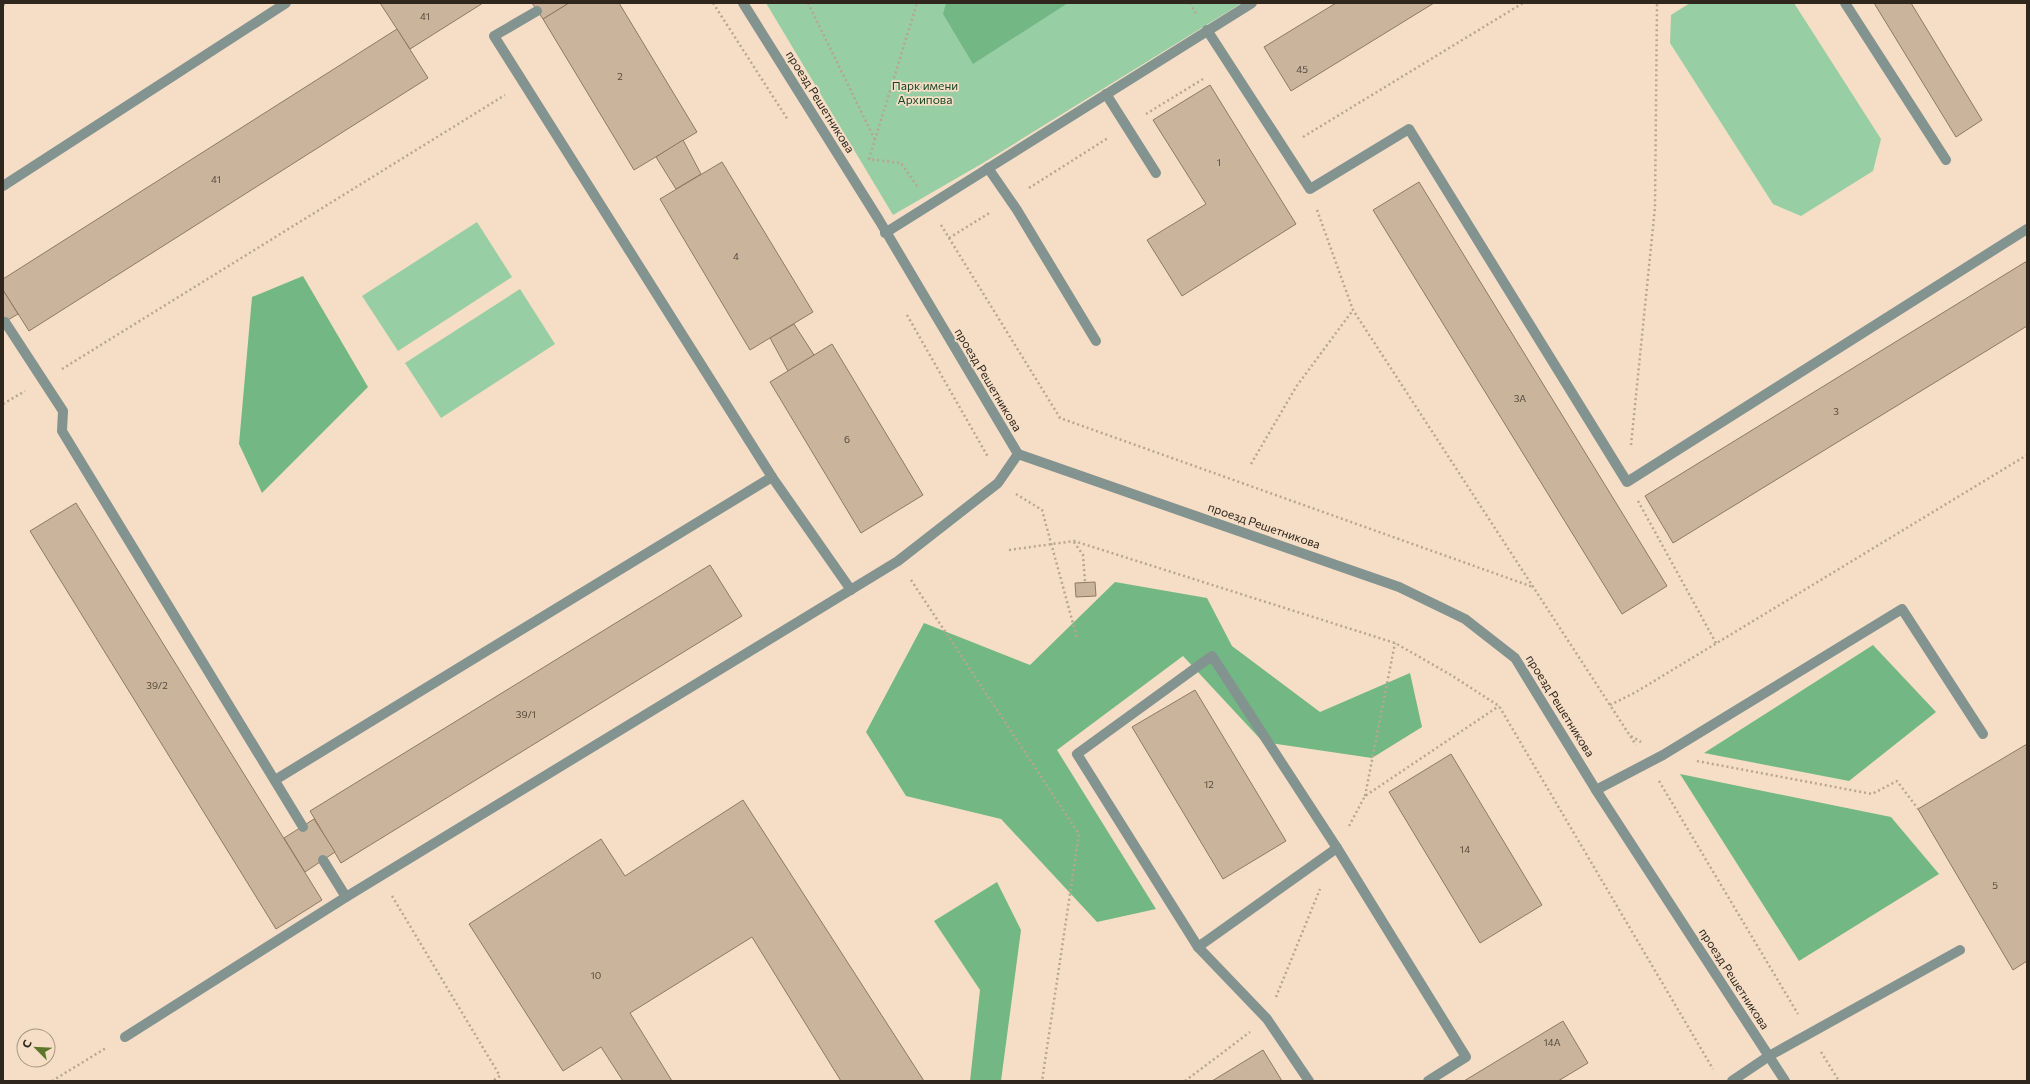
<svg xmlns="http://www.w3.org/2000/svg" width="2030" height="1084" font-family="Commissioner,sans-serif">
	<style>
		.green { fill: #97cea3 }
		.forest { fill: #73b884 }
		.building { fill: #cab49c; stroke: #8e7963 }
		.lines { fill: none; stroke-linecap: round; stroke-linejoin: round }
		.path { stroke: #b8a591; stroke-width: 2.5; stroke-dasharray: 2 3; stroke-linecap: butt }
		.lane { stroke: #839390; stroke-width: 10 }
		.street { stroke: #839390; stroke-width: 10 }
		.labels { text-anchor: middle; stroke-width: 3.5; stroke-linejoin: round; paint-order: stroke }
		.number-label { font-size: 10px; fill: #564a3e }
		.park-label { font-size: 12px; fill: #134624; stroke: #f6dec6 }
		.street-label { font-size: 12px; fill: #2f271e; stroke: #f6dec6 }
	</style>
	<rect width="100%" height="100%" fill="#f6dec6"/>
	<g class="green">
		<polygon points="766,3 1242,3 983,163 893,215"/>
		<polygon points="1690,3 1794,3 1881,139 1873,171 1801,216 1773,204 1670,43 1671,15"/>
		<polygon points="477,222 512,277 398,351 362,296"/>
		<polygon points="520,289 555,344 441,418 405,363"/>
	</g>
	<g class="forest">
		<polygon points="946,3 1068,3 973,64 943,14"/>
		<polygon points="303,276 368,387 262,493 239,444 252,297"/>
		<polygon points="1115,582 1207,598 1232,646 1320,712 1410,673 1422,727 1372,758 1263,742 1183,656 1057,750 1156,909 1097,922 1001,819 906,796 866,732 924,623 1030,665"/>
		<polygon points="1873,645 1936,712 1849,781 1704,753"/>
		<polygon points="1680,774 1891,817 1939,874 1799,961"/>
		<polygon points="997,882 1021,930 1001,1081 970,1081 980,990 934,921"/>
	</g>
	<g class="building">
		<polygon points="380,3 483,3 410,49"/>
		<polygon points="532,3 569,3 543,19"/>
		<polygon points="569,3 619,3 697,132 634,170 543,19"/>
		<polygon points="1336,3 1434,3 1291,91 1264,47"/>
		<polygon points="1874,3 1911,3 1982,120 1956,137"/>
		<polygon points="397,29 428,78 29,331 3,290 3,279"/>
		<polygon points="1210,85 1296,224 1182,296 1147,240 1206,204 1153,120"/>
		<polygon points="683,140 701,174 676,189 656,157"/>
		<polygon points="722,162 813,312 750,350 660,199"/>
		<polygon points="1419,182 1667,586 1622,614 1373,210"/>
		<polygon points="2027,261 2027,326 1673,543 1645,496"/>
		<polygon points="3,290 18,314 3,323"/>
		<polygon points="794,324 814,355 788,371 770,338"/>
		<polygon points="832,344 923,495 861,533 770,382"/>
		<polygon points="76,503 322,900 276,929 30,531"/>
		<polygon points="710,565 742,616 341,863 310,811"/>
		<polygon points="1095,582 1096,596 1076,597 1075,583"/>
		<polygon points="1195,690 1286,841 1223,879 1132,727"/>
		<polygon points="2027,744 2027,961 2013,970 1918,809"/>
		<polygon points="1451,754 1542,905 1480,943 1389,792"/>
		<polygon points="743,800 924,1081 841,1081 752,937 630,1013 672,1081 623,1081 601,1047 563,1071 469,924 601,839 625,876"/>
		<polygon points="314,819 335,852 305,872 284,838"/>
		<polygon points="1563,1021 1588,1063 1558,1081 1464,1081"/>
		<polygon points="1263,1050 1282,1081 1212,1081"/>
	</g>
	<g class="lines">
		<g class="path">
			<polyline points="713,3 788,120"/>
			<polyline points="808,3 875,140"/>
			<polyline points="1190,3 1196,13"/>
			<polyline points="3,5 7,3"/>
			<polyline points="1146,114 1203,79"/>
			<polyline points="1303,137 1523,3"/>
			<polyline points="917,186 901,163 869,159 917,3"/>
			<polyline points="1029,188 1108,138"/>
			<polyline points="1317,210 1353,310 1636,745"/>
			<polyline points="941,225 1060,418 1533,587"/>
			<polyline points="949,238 991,212"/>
			<polyline points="907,315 988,457"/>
			<polyline points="62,369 505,95"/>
			<polyline points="3,404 25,391"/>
			<polyline points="1631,445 1655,207 1657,3"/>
			<polyline points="1251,464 1296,387 1353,310"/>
			<polyline points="1016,494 1042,510 1077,638"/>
			<polyline points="1638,501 1716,643"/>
			<polyline points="1074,542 1083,555 1085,582"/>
			<polyline points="1009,550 1074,541 1395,643 1451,675 1499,706 1713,1069"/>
			<polyline points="911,580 1079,834 1042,1081"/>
			<polyline points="1610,705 1636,692 2027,455"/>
			<polyline points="1631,736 1641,742"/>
			<polyline points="1697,761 1872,794 1897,781 1918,809"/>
			<polyline points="1659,781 1798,1014"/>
			<polyline points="1365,796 1395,643"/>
			<polyline points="1349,826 1365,796 1499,706"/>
			<polyline points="392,896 500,1076 492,1081"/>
			<polyline points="1276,997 1320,889"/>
			<polyline points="1821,1052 1839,1081"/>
			<polyline points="52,1081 106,1048"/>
			<polyline points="1185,1081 1250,1032"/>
		</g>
		<g class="lane">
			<polyline points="1845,3 1946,160"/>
			<polyline points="1207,30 1310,189 1409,129 1627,482 2027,229"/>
			<polyline points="1106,94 1156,173"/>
			<polyline points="988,168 1017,210 1096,341"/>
			<polyline points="3,186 286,3"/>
			<polyline points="885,233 1252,3"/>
			<polyline points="5,322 63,411 62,431 303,827"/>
			<polyline points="772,477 851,590"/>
			<polyline points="275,780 772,477 494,36 537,11"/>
			<polyline points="1596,790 1663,755 1902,609 1983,734"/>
			<polyline points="323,860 346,897"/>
			<polyline points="1198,947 1337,848 1466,1057 1428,1081"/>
			<polyline points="125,1037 346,897 898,561 998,483 1018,454"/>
			<polyline points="1309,1081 1267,1019 1198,947 1077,754 1212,656 1337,848"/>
			<polyline points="1732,1081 1769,1056 1960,950"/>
		</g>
		<polyline class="street" points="743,3 879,220 1018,454 1399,587 1465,619 1515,658 1596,790 1785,1081"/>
	</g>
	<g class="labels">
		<g class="number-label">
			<text x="425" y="20">41</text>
			<text x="1302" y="73">45</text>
			<text x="620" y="80">2</text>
			<text x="1219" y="166">1</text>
			<text x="216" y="183">41</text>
			<text x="736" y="260">4</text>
			<text x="1520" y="402">3А</text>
			<text x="1836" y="415">3</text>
			<text x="847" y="443">6</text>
			<text x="157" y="689">39/2</text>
			<text x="526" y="718">39/1</text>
			<text x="1209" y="788">12</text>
			<text x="1465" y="853">14</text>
			<text x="1995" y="889">5</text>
			<text x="596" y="979">10</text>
			<text x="1552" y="1046">14А</text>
		</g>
		<g class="park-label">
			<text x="925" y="90">Парк имени<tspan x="925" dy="14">Архипова</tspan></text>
		</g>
		<g class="street-label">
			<text transform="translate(820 102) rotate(58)" y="4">проезд Решетникова</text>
			<text transform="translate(988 380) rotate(59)" y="4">проезд Решетникова</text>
			<text transform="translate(1264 526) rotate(19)" y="4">проезд Решетникова</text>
			<text transform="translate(1560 706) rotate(58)" y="4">проезд Решетникова</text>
			<text transform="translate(1734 979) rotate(57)" y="4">проезд Решетникова</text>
		</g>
	</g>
	<rect width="2030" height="1084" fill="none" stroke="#2f271e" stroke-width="8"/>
	<g transform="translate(36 1048) rotate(294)"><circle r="19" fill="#f6dec6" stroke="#a69583"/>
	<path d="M0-3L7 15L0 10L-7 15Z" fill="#5d7629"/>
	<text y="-6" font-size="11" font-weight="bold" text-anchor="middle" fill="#2f271e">С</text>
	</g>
</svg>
